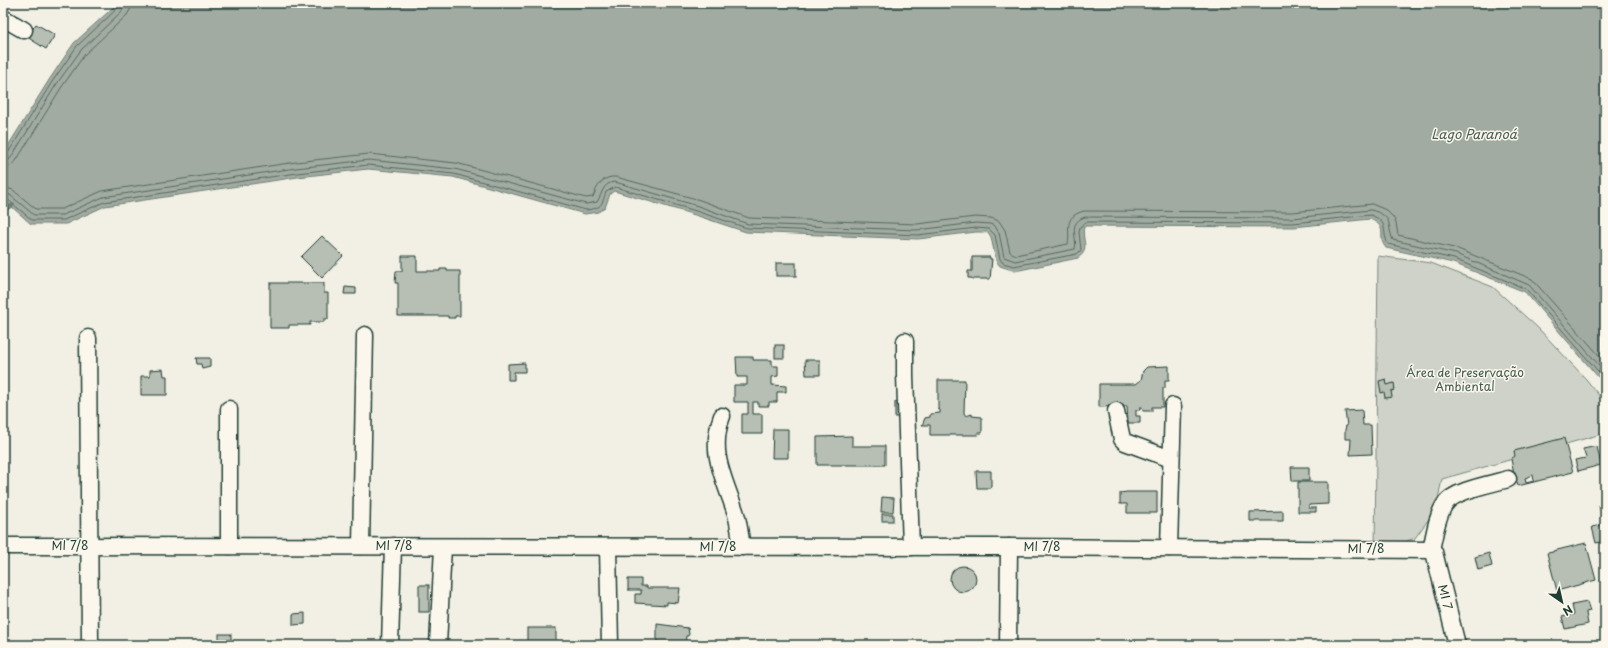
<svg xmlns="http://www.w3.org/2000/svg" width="1608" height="648" font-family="'Playpen Sans',sans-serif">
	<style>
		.green { fill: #cfd2c8; stroke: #77887e }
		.water { fill: #a2aba1; stroke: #6e7f75 }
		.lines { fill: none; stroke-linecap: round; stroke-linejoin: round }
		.shore { stroke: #536960; stroke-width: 1 }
		.stream { stroke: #6e7f75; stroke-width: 4 }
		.building { fill: #b7beb3; stroke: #1f3d34; fill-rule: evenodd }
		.minor-casing { stroke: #1f3d34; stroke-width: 19 }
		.minor { stroke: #fbf7ec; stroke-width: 16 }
		.labels { text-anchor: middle; stroke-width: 3; stroke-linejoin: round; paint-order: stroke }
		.park-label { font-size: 12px; fill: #425b52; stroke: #fbf7ec }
		.street-label { font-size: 12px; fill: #1f3d34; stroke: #fbf7ec }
		.water-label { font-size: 13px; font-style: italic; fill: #465e55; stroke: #fbf7ec }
	</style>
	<rect width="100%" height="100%" fill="#f2f0e5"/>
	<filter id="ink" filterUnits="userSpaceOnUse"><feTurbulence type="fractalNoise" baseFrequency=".025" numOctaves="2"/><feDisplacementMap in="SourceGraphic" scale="8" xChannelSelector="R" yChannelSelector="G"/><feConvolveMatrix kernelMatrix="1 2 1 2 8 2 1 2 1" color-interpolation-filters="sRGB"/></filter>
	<g filter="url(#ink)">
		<polygon class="green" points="1378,256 1431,263 1493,287 1538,328 1586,379 1605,403 1605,433 1442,479 1436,509 1415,538 1375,552"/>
		<path class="water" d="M118,3H1605V385L1525,292L1453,263L1386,248C1376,236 1390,228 1370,219L1294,227L1086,226L1084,227C1081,240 1091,249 1078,258L1015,271L1000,266L996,261L991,237L988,232H976L918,239L746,232L695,215L614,191L610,194L605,208L598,212L585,214L453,177L368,169L298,177L105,206L66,224H31L3,199V154L49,80L74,43Z"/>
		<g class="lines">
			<g class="shore">
				<polyline points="3,156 8,153 52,82 77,46 119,7 120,3"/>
				<polyline points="3,161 9,160 12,156 56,85 81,50 122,11 125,3"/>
				<polyline points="3,167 10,166 16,161 61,88 85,54 127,15 130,10 131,3"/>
				<path d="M3,187L13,190L36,209H62L102,191L296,162L369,154L456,163L586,198L593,197C597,186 602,176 616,177L700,200L749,218L917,224L975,217L991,218L999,221L1005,230L1010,252L1016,255L1068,244C1071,230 1062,217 1084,211L1293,212L1372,204L1386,210L1393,217L1396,223L1398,235L1458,249L1532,279L1605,362"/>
				<path d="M3,193L10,195L34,215H63L103,197L296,168L369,160L455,169L586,204L597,202C603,193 602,183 615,182L698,206L748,224L917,230L976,223L990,224L995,226L999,233L1004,257L1015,261L1075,249C1078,237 1067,223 1085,217L1293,218L1371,210C1395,217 1386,224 1393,240L1456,254L1529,285L1605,372"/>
				<path d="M3,198L7,199L32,220H64L104,202L297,173L368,165L454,174L586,210C602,208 601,206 606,192L615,187L696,211L747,228L918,235L976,228L989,229L995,235L1000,259L1003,263L1014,266L1077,254L1081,250L1079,232L1080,227L1086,222L1293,223L1371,215C1390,223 1381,230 1388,244L1454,259L1526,289L1605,379"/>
			</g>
			<polyline class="stream" points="3,210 13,205"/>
		</g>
		<g class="building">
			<polygon points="36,24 55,35 46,49 27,37"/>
			<polygon points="322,236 343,256 322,278 301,257"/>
			<polygon points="402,256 417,256 417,271 440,271 440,269 447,269 447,271 460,271 460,316 455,316 455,318 448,318 448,316 398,316 398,283 395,283 396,271 402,271"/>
			<polygon points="972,257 990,257 990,259 992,259 990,279 972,279 972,278 968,278 968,271 972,271"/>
			<rect x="776" y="263" width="20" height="13"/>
			<polygon points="270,283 324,283 324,293 328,293 328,319 324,319 324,322 310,322 310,325 289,325 289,328 270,328"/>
			<polygon points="345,287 356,288 356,294 344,294"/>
			<rect x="775" y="345" width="9" height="13"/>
			<polygon points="736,357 753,357 753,360 772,360 772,366 778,366 778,376 772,377 772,385 786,386 786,392 777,392 777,402 769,402 769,406 758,406 758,402 753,402 753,414 762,414 762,434 742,434 742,414 748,414 748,402 734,402 734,385 747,385 747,377 737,377"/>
			<polygon points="196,358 210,358 210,367 202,369 201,364 197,364"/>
			<polygon points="805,360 820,360 820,375 806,375"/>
			<polygon points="525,363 525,372 514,372 514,380 508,380 508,364"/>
			<polygon points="1169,366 1169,380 1165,380 1165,388 1163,388 1163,407 1152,407 1152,411 1143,411 1142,407 1140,407 1140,410 1136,410 1136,416 1140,416 1140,423 1128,423 1127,406 1099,407 1099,384 1136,384 1141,380 1143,371 1147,367"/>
			<polygon points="163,369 164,376 167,376 167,395 141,395 141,376 150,376 150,370"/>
			<polygon points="1386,379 1387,385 1394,383 1395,390 1391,391 1392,397 1385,398 1384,392 1381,393 1379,381"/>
			<polygon points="938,380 965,380 964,413 966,416 972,414 972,416 982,417 982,433 977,433 978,435 930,435 930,425 922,425 923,423 925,418 930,417 930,414 940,413 940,410 938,409"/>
			<rect x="895" y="402" width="12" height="15"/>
			<polygon points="1362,410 1363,425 1371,425 1372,454 1350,455 1351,439 1345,439 1345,430 1346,426 1347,426 1345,411"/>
			<polygon points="773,429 788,429 788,458 772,458"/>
			<polygon points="852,436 852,446 885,446 885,465 817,465 817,437"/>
			<path d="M1564,438L1573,472L1518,486L1516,480H1515L1511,459L1515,456L1514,451ZM1533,475L1534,481L1526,483L1525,478Z"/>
			<polygon points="1597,446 1601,465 1578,471 1575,460 1586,458 1583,449"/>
			<polygon points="1291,467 1309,467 1309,481 1292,481"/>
			<polygon points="976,471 991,471 991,488 977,488"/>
			<polygon points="1298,482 1328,482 1328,504 1309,505 1309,508 1316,508 1316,512 1298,512"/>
			<polygon points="1127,492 1157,492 1157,513 1127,513 1127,504 1120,504 1120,493"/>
			<polygon points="882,497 894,498 893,512 881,512"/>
			<polygon points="1605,504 1605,518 1602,518 1599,505"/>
			<polygon points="1283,511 1283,521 1250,521 1250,512"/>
			<rect x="882" y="514" width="11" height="7"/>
			<polygon points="1605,524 1605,541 1596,543 1592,527"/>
			<polygon points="1586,543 1596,580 1557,591 1547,553 1553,552 1553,551"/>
			<polygon points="1489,553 1492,566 1478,570 1475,557"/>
			<circle cx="963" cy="579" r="13"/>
			<polygon points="628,579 641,579 641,586 647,586 647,588 680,588 678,603 667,602 667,605 635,603 635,594 641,594 641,590 628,590"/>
			<rect x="419" y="585" width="10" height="27"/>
			<polygon points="1587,602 1590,611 1586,612 1586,613 1588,624 1565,629 1562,617 1574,614 1572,605"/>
			<polygon points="305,613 305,624 293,625 293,614"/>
			<polygon points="657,624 688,628 689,634 688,636 686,636 685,645 653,645 653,644 657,643"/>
			<rect x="527" y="628" width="29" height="17"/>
			<rect x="219" y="634" width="12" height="11"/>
		</g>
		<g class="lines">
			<g class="minor-casing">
				<g id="minor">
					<polyline points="3,18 24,30"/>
					<polyline points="88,338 90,645"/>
					<polyline points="905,341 905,375 911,547"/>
					<polyline points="229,409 229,546"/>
					<polyline points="1116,411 1122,439 1125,442 1171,459"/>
					<path d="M722,416C708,453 725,479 736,514C739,524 740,536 742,547"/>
					<polyline points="3,546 1009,547 1431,550 1434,552 1457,645"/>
					<polyline points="361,546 365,335"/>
					<polyline points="608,547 610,645"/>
					<polyline points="1169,548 1173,406"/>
					<path d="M1431,550C1434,537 1437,515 1445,504C1454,490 1492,484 1508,479"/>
					<polyline points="390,645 393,546"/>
					<polyline points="438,645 443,547"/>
					<polyline points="1008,645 1009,547"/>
				</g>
			</g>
			<use href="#minor" class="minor"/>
		</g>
	</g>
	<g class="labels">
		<g class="park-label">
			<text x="1465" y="377">Área de Preservação<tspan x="1465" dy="14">Ambiental</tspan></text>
		</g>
		<g class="street-label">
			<text x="70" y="550">MI 7/8</text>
			<text x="394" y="550">MI 7/8</text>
			<text x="718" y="551">MI 7/8</text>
			<text x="1042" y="551">MI 7/8</text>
			<text x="1366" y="553">MI 7/8</text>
			<text transform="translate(1445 597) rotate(76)" y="4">MI 7</text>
		</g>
		<g class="water-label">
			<text x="1474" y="139">Lago Paranoá</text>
		</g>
	</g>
	<rect width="1608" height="648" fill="none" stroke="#fbf7ec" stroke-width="16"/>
	<rect x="8" y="8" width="1592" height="632" fill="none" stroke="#1f3d34" stroke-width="1.5" filter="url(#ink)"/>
	<g transform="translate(1562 602) rotate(146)" stroke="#fbf7ec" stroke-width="3" paint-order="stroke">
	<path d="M0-3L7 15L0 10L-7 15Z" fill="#1f3d34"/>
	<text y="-6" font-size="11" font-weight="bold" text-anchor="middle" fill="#1f3d34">N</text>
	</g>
</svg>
